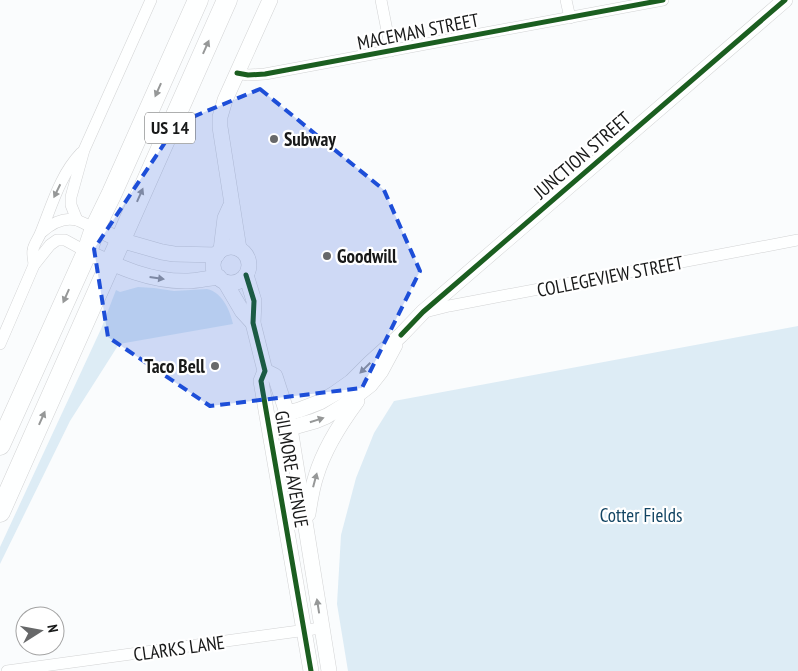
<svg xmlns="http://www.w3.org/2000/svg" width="798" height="671" font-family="'PT Sans Narrow',sans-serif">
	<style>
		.green { fill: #ddecf5 }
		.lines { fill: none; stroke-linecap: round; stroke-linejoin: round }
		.street-casing { stroke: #d2d3d4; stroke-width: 12 }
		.secondary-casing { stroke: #d2d3d4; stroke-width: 16 }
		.highway-casing { stroke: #d2d3d4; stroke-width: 21 }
		.street { stroke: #feffff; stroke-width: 11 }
		.secondary { stroke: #feffff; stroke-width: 15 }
		.highway { stroke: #feffff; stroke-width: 20 }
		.cycleway-casing { stroke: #fff; stroke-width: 8 }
		.cycleway { stroke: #1b5e20; stroke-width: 5 }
		.oneway { fill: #969898 }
		.marked { fill: #1d4ed8; fill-opacity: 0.2; stroke: #1d4ed8; stroke-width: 4; stroke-dasharray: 10 6; stroke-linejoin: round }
		.poi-dot { fill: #676869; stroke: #fff; stroke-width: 2 }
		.labels { text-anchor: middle; stroke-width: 4.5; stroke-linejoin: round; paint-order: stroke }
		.shield { fill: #fff; stroke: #5d5e5e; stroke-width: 1 }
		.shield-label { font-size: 18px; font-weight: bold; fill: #181919 }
		.street-label { font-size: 19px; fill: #181919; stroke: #fff }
		.poi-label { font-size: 19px; font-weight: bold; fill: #181919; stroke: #fff; text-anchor: start }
		.park-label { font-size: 19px; fill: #134563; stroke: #fff }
	</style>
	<rect width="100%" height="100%" fill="#fafcfd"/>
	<g class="green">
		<path d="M138,287L154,288L174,291L207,289C222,292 230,310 233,324L119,344L70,421L0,564V547L101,329L116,290L120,292Z"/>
		<polygon points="798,326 798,671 348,671 337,604 341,535 356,478 374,433 394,401"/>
	</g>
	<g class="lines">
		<g class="street-casing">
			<g id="street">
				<polyline points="381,0 391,51"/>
				<polyline points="566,0 570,18"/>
				<polyline points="237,73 248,75 265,74 663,0"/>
				<polyline points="77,220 71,205 71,197 84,150 151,0"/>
				<path d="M42,232C51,224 63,217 76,220C80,221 89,226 95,228"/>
				<path d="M34,265C34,261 32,255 33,250C34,244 39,238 41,232C52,205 60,175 81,153"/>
				<polyline points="425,312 449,306 798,240"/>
				<polyline points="0,344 34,265 50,245 57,240 65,240 87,252"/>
				<polyline points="7,671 321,628"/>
			</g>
		</g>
		<g class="secondary-casing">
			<g id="secondary">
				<polyline points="95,228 120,240 162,252 174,254 217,255"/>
				<circle cx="231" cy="265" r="18"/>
				<polyline points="239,249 220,127 220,117 225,100 270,0"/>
				<polyline points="221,250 225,218 230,207"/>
				<path d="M87,252C119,267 151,282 188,281C198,281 208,278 219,277"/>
				<polyline points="246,275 254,301 253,323 265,371 261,381 311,671"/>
				<polyline points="225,282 242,311 253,323"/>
				<polyline points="265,371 275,376 287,413 290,428 329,671"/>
				<polyline points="270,426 287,413 299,410 320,402 334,394 351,382 370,363 401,335 423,312 785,0"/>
				<polyline points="280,427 290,428 315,421 327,416 343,406 370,385 381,371 395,345"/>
				<path d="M308,514C310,501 312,488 316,476C324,449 340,424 357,401"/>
			</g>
		</g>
		<g class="highway-casing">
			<g id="highway">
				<polyline points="0,445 87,252 95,228 112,193 198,0"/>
				<polyline points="0,512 227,0"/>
			</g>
		</g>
		<use href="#street" class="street"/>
		<use href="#secondary" class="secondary"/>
		<use href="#highway" class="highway"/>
		<g class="cycleway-casing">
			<g id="cycleway">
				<polyline points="237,73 248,75 265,74 663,0"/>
				<polyline points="246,275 254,301 253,323 265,371 261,381 311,671"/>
				<polyline points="401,335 423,312 785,0"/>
			</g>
		</g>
		<use href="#cycleway" class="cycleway"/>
	</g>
	<defs><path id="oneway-solid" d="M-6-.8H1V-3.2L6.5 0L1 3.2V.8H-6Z" transform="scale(1.25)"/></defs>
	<g class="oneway">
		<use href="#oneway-solid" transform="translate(206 47) rotate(-66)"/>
		<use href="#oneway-solid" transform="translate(158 90) rotate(114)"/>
		<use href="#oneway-solid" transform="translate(57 191) rotate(116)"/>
		<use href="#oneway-solid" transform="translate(140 195) rotate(-66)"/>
		<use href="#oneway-solid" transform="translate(157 278) rotate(8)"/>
		<use href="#oneway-solid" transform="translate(66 296) rotate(114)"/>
		<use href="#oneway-solid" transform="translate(365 368) rotate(135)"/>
		<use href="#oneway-solid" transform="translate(42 418) rotate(-66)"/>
		<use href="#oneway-solid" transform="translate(317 420) rotate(-18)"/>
		<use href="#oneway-solid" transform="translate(315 480) rotate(-75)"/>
		<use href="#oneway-solid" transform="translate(318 606) rotate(-99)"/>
	</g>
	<path class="marked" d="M260,89L384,190L420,271L362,388L210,406L108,337L94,249L178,123Z"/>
	<g class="poi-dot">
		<circle cx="274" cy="139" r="5"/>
		<circle cx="327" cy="256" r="5"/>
		<circle cx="215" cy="366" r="5"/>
	</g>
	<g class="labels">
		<rect class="shield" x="145" y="112.5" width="50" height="31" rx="4"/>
		<g class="shield-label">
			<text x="170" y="134">US 14</text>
		</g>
		<g class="street-label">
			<text transform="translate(418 31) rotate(-11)" y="7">MACEMAN STREET</text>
			<text transform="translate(582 155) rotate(-41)" y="7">JUNCTION STREET</text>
			<text transform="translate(610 276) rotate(-11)" y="7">COLLEGEVIEW STREET</text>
			<text transform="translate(292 469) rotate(80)" y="7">GILMORE AVENUE</text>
			<text transform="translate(179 648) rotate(-8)" y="7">CLARKS LANE</text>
		</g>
		<g class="poi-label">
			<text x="284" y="146">Subway</text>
			<text x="337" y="263">Goodwill</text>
			<text x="205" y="373" text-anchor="end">Taco Bell</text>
		</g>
		<g class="park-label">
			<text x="641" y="522">Cotter Fields</text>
		</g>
	</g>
	<g transform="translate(40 631) rotate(79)"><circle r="24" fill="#ffffff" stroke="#a3a3a3"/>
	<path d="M0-4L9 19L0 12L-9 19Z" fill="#676869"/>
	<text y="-8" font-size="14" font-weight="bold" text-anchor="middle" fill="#181919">N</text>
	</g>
</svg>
